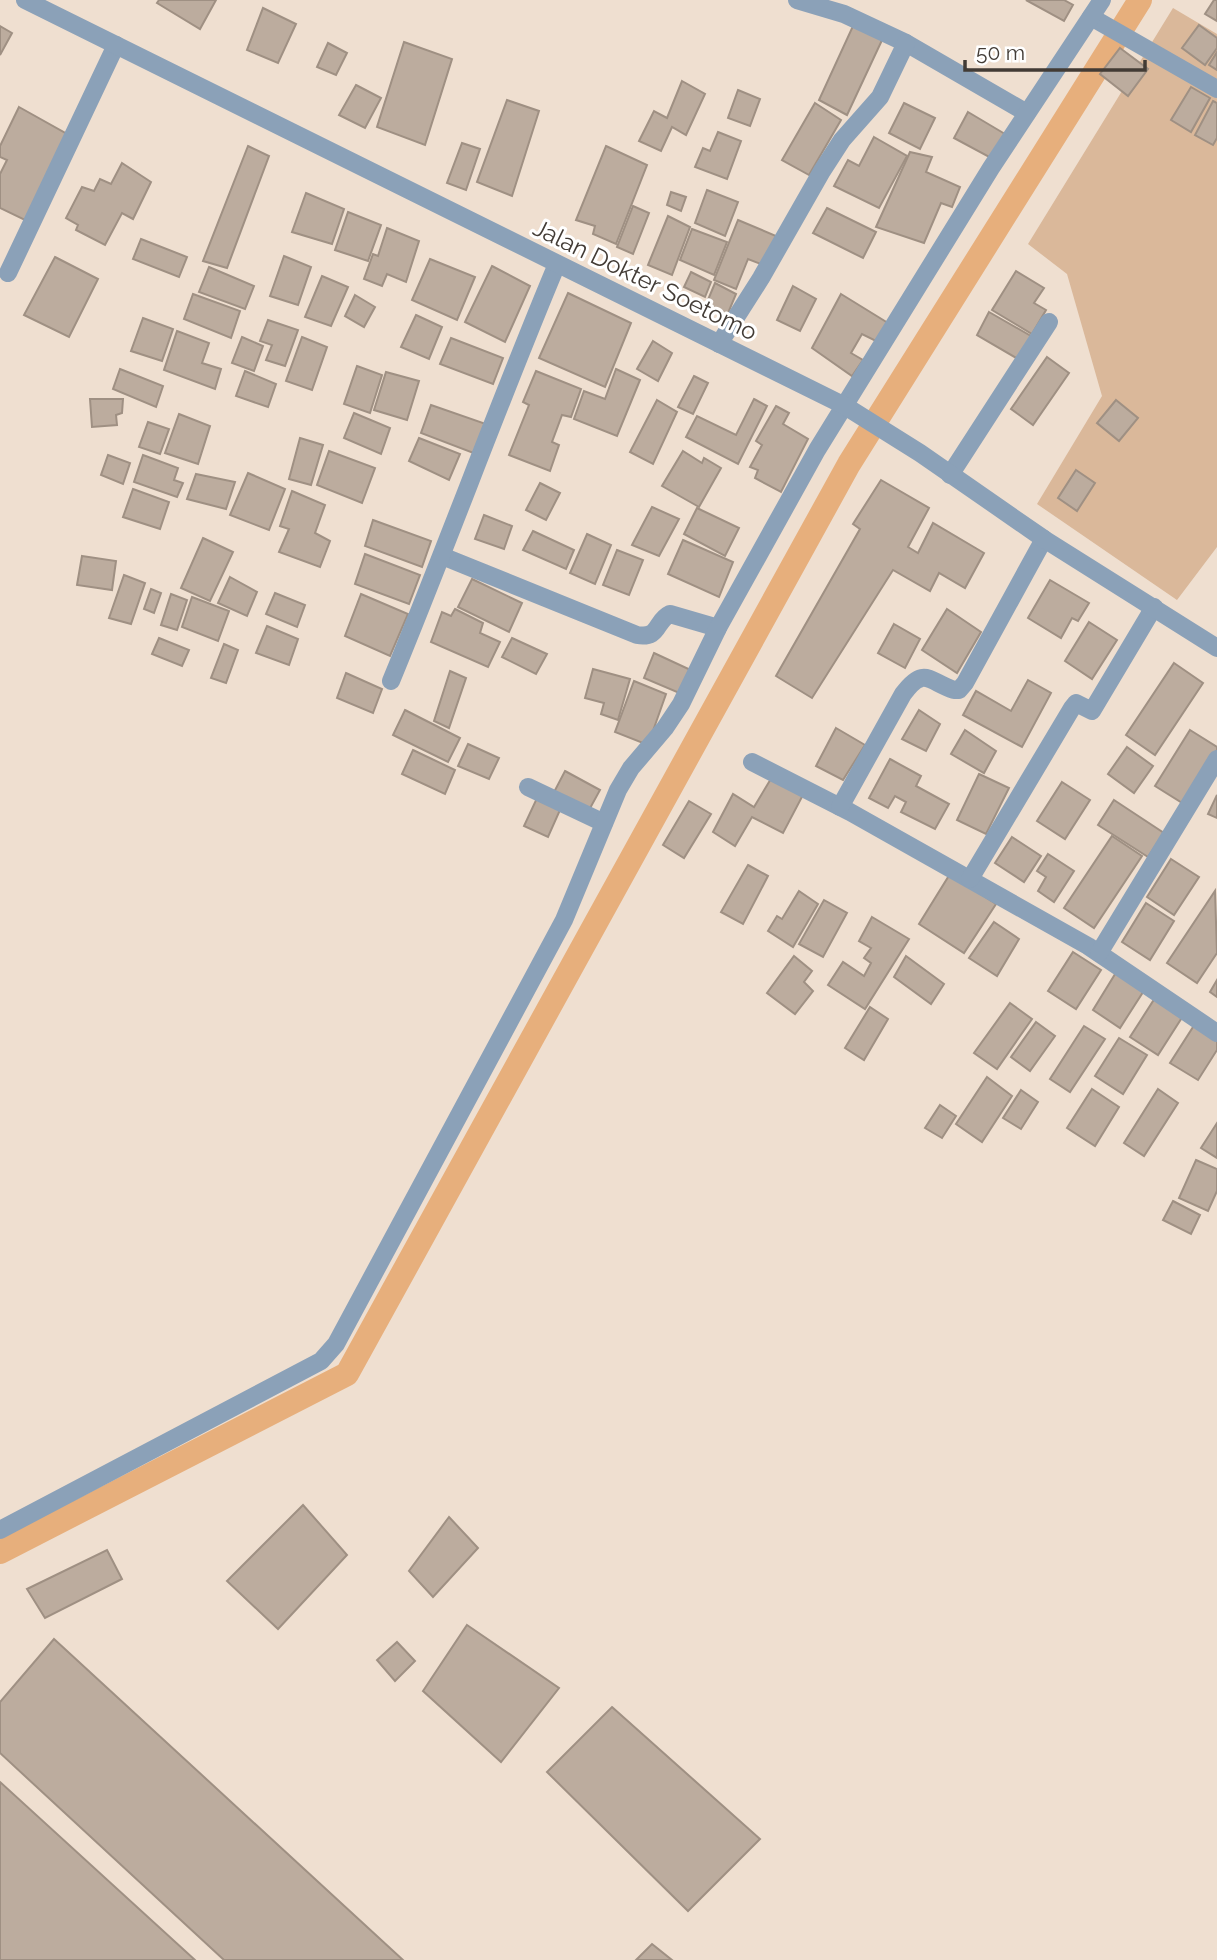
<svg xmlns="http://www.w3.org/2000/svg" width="1217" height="1960" font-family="Raleway,sans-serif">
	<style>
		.green { fill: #dab89a }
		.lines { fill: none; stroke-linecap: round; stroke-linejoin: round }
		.canal { stroke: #e7af7c; stroke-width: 24 }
		.building { fill: #bcac9e; stroke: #9f9083; stroke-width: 2 }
		.minor { stroke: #8ba1b8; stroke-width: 18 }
		.tertiary { stroke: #8ba1b8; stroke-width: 18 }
		.labels { text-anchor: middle; stroke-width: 6; stroke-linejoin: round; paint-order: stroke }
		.street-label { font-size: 24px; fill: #423b35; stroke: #fff }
	</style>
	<rect width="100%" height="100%" fill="#efdfd0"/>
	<polygon class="green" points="1173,8 1217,34 1217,547 1177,600 1037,504 1102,396 1067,274 1028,244"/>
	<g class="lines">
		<polyline class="canal" points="0,1552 347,1374 849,464 1140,0"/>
	</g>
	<g class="building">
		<polygon points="159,0 216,0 200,29 157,3"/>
		<polygon points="1026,0 1064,0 1073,5 1064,21"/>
		<polygon points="1214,0 1217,0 1217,21 1205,14"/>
		<polygon points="263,8 296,24 278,63 247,50"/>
		<polygon points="1199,25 1217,38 1217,48 1205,65 1182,48"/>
		<polygon points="0,26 12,33 0,55"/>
		<polygon points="853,26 883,38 847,115 819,100"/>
		<polygon points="404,42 452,59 425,145 377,127"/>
		<polygon points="328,43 347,53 336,75 317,67"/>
		<polygon points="1120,48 1148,69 1128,96 1100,74"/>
		<polygon points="1217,52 1217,70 1209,65"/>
		<polygon points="682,81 705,94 686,135 672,127 661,151 639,141 654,111 667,118"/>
		<polygon points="356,85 381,98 365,128 339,115"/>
		<polygon points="1191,87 1210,98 1191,132 1171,120"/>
		<polygon points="738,90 760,99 750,126 728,118"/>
		<polygon points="507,100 539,111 512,196 477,182"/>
		<polygon points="1213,101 1217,103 1217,138 1213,145 1195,135"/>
		<polygon points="815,103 841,120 809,175 782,160"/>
		<polygon points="904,103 935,118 920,149 889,133"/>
		<polygon points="19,107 67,134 27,221 0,208 0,174 7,160 0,157 0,146"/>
		<polygon points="968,112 1005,134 991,158 954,138"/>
		<polygon points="718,132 741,141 727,179 695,167 703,148 710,151"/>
		<polygon points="874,137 907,156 879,208 834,186 848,160 859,166"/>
		<polygon points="462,143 480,149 466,190 447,183"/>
		<polygon points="248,146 269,156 227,268 203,261"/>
		<polygon points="606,146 647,165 616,244 593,234 595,226 576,220"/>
		<polygon points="910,152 932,157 926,172 960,187 952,207 941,203 924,243 876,227"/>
		<polygon points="122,163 151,182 133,219 122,213 105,245 76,230 78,225 66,218 82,187 94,191 100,179 111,184"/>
		<polygon points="707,190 738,202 725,236 695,223"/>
		<polygon points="671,192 686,197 681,211 667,205"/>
		<polygon points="306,193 344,209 332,244 292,232"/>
		<polygon points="633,206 649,213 633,254 617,247"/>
		<polygon points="827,208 876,232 863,258 813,233"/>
		<polygon points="348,212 381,225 368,261 335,250"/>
		<polygon points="668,216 690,227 672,275 648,265"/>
		<polygon points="738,220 776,236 766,266 748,259 736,289 714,280"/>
		<polygon points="387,228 419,241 406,282 387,274 382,286 364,279 373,254 378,256"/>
		<polygon points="692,229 727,242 714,275 680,260"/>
		<polygon points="141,239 187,257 179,277 133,259"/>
		<polygon points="284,256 311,267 298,305 270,296"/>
		<polygon points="55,257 98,279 69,337 24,315"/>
		<polygon points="430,259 475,277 457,320 412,300"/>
		<polygon points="492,266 530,286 505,342 465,322"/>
		<polygon points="209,267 254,286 245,309 199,292"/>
		<polygon points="1016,271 1044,288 1034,303 1046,310 1032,334 992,310"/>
		<polygon points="691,272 711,282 705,297 684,287"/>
		<polygon points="322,276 348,287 331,326 305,317"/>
		<polygon points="715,283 736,294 726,318 705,307"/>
		<polygon points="793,286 816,299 800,331 777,320"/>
		<polygon points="568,293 631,323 605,387 539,358"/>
		<polygon points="193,294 240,311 231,338 184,319"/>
		<polygon points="841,294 888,323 876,341 862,334 851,353 863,360 852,376 812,348"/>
		<polygon points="355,295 375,307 364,327 345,316"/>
		<polygon points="989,312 1031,336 1018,359 977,335"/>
		<polygon points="416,315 442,327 429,359 401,347"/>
		<polygon points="143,318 173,329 162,361 131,351"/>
		<polygon points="268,320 298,330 285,366 266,360 272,345 260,341"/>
		<polygon points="177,331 209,343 202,363 221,369 215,389 164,370"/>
		<polygon points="242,337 263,346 254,371 232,363"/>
		<polygon points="302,337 327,347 312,390 286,381"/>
		<polygon points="451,338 503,358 493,384 440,364"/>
		<polygon points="653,341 672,353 658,381 637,369"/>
		<polygon points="1047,357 1069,373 1033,425 1011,409"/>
		<polygon points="357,366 382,375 370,413 344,404"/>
		<polygon points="120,369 163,386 156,407 113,389"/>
		<polygon points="616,369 640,380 617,436 574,419 584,391 605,399"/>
		<polygon points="245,371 276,384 268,407 236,396"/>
		<polygon points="536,371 581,389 571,417 562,415 552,442 559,445 550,471 509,455 529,405 523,402"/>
		<polygon points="386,372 419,381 407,420 374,410"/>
		<polygon points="694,376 708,383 693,414 678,407"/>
		<polygon points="90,399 123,399 122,413 116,415 117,425 92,427"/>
		<polygon points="754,399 767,406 738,464 686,437 697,416 736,435"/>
		<polygon points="657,400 677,412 653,464 630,452"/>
		<polygon points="1116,400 1138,418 1119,441 1097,423"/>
		<polygon points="431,405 486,424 476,454 421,433"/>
		<polygon points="776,406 789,413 783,424 808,439 781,492 755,478 758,470 750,467 762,445 756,441"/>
		<polygon points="354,413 390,428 381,454 344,438"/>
		<polygon points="179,414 210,426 198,464 165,453"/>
		<polygon points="148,422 169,429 160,454 139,447"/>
		<polygon points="300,438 323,445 311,485 289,479"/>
		<polygon points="419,438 460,454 449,480 409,461"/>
		<polygon points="329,451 375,468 362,503 317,485"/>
		<polygon points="683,451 702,463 704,458 721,468 699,507 662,486"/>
		<polygon points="108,455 130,463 123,484 101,475"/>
		<polygon points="143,455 178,468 174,480 183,483 177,497 134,482"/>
		<polygon points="1076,470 1095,483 1077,511 1058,498"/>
		<polygon points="248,473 285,489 269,530 230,515"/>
		<polygon points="196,474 235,482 226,509 187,499"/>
		<polygon points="881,480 929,508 908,547 918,553 933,523 984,553 965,588 939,573 930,591 893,570 812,698 776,676 860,529 853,524"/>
		<polygon points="540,483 560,493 546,520 526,510"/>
		<polygon points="133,489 169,502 160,529 123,517"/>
		<polygon points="292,491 325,505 315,533 330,541 320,567 279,552 289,529 280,526"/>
		<polygon points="652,507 679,519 659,556 632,545"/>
		<polygon points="697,508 739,528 725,556 684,534"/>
		<polygon points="484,515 512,526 504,549 475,539"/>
		<polygon points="373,520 431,541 422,567 365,546"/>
		<polygon points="533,531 574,550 566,569 523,550"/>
		<polygon points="587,534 611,545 595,584 570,573"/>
		<polygon points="203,538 233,552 210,601 181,588"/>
		<polygon points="683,540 733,562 719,597 668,574"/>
		<polygon points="617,550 643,560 629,595 603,585"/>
		<polygon points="365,554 420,575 409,604 355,584"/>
		<polygon points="82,556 116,561 112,590 77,585"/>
		<polygon points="124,575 145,583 131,624 109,618"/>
		<polygon points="230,577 257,592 247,616 218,603"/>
		<polygon points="472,579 522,603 509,632 458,607"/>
		<polygon points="1050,580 1089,603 1078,621 1072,618 1061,638 1028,618"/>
		<polygon points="151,589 161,593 154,613 144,609"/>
		<polygon points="275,593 305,605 297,627 266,614"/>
		<polygon points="171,594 187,600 177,630 161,625"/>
		<polygon points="361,594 408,614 390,656 345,636"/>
		<polygon points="192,597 229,611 218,641 182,627"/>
		<polygon points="455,609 483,623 480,633 500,642 488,667 431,642 442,612 451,616"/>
		<polygon points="947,609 981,632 957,673 922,650"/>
		<polygon points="1089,622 1117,640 1092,679 1065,661"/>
		<polygon points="894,624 920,639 905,668 878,653"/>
		<polygon points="267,626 298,639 289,665 256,653"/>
		<polygon points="159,638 189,650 182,666 152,654"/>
		<polygon points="512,638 547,654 536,674 502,657"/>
		<polygon points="224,644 238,650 226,683 211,678"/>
		<polygon points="654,653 695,672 684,695 644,678"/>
		<polygon points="1174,663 1203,683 1155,755 1126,735"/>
		<polygon points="593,669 630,679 618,720 601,714 604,703 585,698"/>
		<polygon points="450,671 466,678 449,728 434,721"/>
		<polygon points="346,673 382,689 373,713 337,698"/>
		<polygon points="1028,680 1051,693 1022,747 963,715 976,691 1011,711"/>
		<polygon points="634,681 666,694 648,745 615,732"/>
		<polygon points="405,710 460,738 448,762 393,735"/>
		<polygon points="919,710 940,724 926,751 902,739"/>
		<polygon points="836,728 865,745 843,780 816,766"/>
		<polygon points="965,730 996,751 984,773 951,754"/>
		<polygon points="1190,730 1217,747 1217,750 1184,804 1155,786"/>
		<polygon points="468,744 499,758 489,779 458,766"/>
		<polygon points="1127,747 1153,766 1134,793 1108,774"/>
		<polygon points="413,750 455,770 445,794 402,774"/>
		<polygon points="890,759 921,776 916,786 949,804 935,829 901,812 906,802 895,796 888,808 869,798"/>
		<polygon points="565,771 600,790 588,812 553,794"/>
		<polygon points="979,774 1009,788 986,834 957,820"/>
		<polygon points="772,777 804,793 783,833 752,817 735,846 713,832 733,794 754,807"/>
		<polygon points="1062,782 1090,800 1065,839 1037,821"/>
		<polygon points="1217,795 1217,818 1208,814"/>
		<polygon points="537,798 560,810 548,837 524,826"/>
		<polygon points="1114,800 1164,833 1148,857 1098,825"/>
		<polygon points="689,801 711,814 684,858 663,845"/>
		<polygon points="1112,836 1142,856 1094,928 1064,908"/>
		<polygon points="1012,837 1041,856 1024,882 995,863"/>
		<polygon points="1048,854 1074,871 1054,902 1038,891 1046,877 1037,871"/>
		<polygon points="1171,859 1199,877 1174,915 1147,897"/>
		<polygon points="748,865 768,876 743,924 721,912"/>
		<polygon points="950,874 996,904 964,953 919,924"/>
		<polygon points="799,891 818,904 793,947 768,931 777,916 782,919"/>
		<polygon points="1215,891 1217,953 1197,983 1167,963"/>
		<polygon points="824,900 847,913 823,957 799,944"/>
		<polygon points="1146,903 1174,921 1150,960 1122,942"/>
		<polygon points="872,917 909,939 865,1009 828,985 843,962 864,976 871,963 864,958 871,948 859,941"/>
		<polygon points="994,922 1019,939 997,976 969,958"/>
		<polygon points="1073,952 1101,970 1076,1009 1048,991"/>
		<polygon points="794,956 812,971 804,982 813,991 795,1014 767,993"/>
		<polygon points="906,956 944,984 931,1004 894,977"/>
		<polygon points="1117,971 1145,989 1120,1028 1093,1010"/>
		<polygon points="1217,980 1217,997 1210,992"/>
		<polygon points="1155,998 1183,1016 1158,1055 1130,1037"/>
		<polygon points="1010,1003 1032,1019 997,1069 974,1053"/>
		<polygon points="870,1007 888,1019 864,1060 845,1048"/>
		<polygon points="1036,1022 1055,1036 1030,1071 1011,1057"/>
		<polygon points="1195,1024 1217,1038 1217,1050 1198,1080 1170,1063"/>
		<polygon points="1084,1026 1105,1039 1070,1092 1050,1079"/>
		<polygon points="1119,1038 1147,1055 1123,1094 1095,1076"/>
		<polygon points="987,1077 1012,1096 982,1142 956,1124"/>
		<polygon points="1092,1089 1119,1107 1095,1146 1067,1128"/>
		<polygon points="1158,1089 1178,1103 1144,1156 1124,1143"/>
		<polygon points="1021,1090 1038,1102 1021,1129 1003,1118"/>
		<polygon points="940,1105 956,1116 942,1138 925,1128"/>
		<polygon points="1217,1123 1217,1158 1201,1148"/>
		<polygon points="1196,1160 1217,1169 1217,1191 1208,1211 1179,1198"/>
		<polygon points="1173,1201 1200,1215 1191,1234 1163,1220"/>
		<polygon points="303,1505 347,1555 278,1629 227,1581"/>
		<polygon points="449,1517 478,1548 433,1597 409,1571"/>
		<polygon points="107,1550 122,1579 45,1618 27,1589"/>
		<polygon points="467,1625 559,1688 501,1762 423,1691"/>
		<polygon points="54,1639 403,1960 224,1960 0,1753 0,1702"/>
		<polygon points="397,1642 415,1661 395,1681 377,1660"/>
		<polygon points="612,1707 760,1839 688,1911 547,1772"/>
		<polygon points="0,1782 195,1960 0,1960"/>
		<polygon points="652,1944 672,1960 636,1960"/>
	</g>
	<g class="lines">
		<g class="minor">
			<polyline points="797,0 844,14 906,43 1027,113"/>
			<polyline points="1091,17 1217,89"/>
			<polyline points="8,273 116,45"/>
			<polyline points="719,344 761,278 822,171 842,140 880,97 906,43"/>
			<polyline points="950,475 1049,322"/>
			<path d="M442,556L637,635C660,639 655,621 670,614L718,628"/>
			<path d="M391,681C448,543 499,402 557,264"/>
			<polyline points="752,762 850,812 1088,946 1217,1033"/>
			<polyline points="528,787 604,823"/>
			<path d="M840,807L903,694C924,666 928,681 954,690H959L965,683L1044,539"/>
			<polyline points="970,879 1072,708 1076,703 1092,711 1154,607"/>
			<polyline points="1099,953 1217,759"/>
			<polyline points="0,1530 321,1361 336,1344 564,920 618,790 631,768 665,728 681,704 718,628 817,450 991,168 1102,0"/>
		</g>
		<polyline class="tertiary" points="25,0 845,406 920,453 1044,539 1217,648"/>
	</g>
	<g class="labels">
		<g class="street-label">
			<text transform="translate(645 280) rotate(26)" y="8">Jalan Dokter Soetomo</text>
		</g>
	</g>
	<path d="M965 60v10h180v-10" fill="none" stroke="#423b35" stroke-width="3.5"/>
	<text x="976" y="60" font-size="21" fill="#423b35" stroke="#ffffff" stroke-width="5" paint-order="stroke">50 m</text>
</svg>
